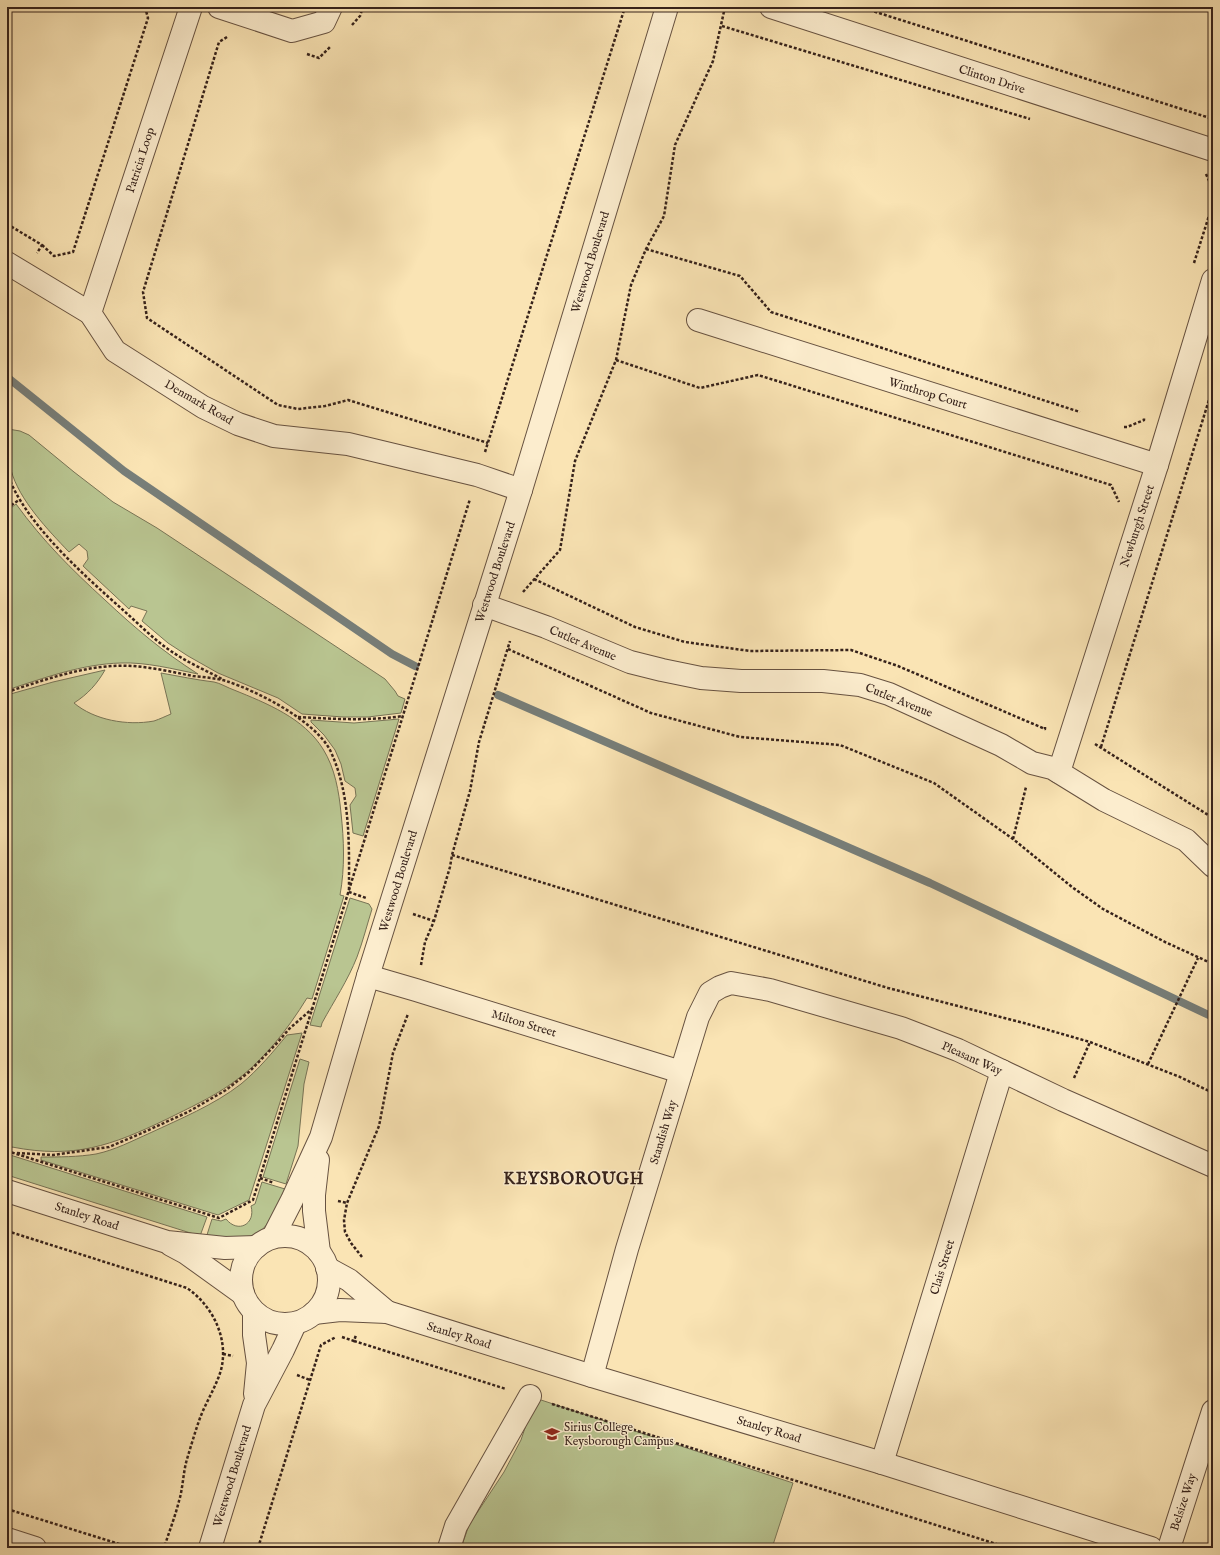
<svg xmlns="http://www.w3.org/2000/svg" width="1220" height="1555" font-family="'IM FELL English',serif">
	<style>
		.green { fill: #b9c591; stroke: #787456 }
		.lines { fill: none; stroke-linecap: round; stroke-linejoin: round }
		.stream { stroke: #777e79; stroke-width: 8 }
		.minor-casing { stroke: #675241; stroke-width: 24 }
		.path { stroke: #36221b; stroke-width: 2.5; stroke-dasharray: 3 2; stroke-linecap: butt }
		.minor { stroke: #fcedce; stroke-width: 22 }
		.labels { text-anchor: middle; stroke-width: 3; stroke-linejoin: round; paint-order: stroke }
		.street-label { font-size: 12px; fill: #36221b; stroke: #fcedce }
		.poi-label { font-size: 12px; fill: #36221b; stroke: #fcedce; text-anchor: start }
		.district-label { font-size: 16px; font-weight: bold; letter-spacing: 1px; fill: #36221b; stroke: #fcedce }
	</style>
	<rect width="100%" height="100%" fill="#fae4b4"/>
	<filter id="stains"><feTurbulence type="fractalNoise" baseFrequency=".005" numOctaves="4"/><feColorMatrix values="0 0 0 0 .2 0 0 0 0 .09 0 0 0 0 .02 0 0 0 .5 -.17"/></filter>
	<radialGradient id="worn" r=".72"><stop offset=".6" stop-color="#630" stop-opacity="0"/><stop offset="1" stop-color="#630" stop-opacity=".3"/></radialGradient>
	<g class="green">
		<path d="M7,427L8,429L20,431L29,435L74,472L113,502L157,528L385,679L395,691L398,696L405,699L401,713L368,717H343L302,714L278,698L218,673L188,656L168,643L142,621L147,611L131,606L129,609L83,566L88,559L87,551L79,544L69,552C48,530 19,500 11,470C7,457 7,441 7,427Z"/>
		<path d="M16,504C43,541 71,569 105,600C135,628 162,651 198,674C173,669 146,662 121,663C82,664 44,678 7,690V511Z"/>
		<path d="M105,670C97,684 88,694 74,703C94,720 127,726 154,721C160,719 166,716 171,714L161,673C178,676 197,680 214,682C220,683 228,688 234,690C266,703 304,718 323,749C335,768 339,792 341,813C344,840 345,868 340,895L344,896L312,999L307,998C288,1029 262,1063 231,1084C211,1098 189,1108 167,1119C111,1146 74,1159 12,1147L11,1150L7,1149V695L53,682Z"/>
		<polygon points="399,719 363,836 353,833 350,805 356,796 355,788 345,781 341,764 335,750 324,735 311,722 311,720 354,723"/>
		<path d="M350,898L369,904L372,909C367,925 363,941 357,957C348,980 334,1001 322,1023L321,1027L310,1025Z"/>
		<path d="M302,1033L249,1200L218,1215L41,1160V1157C59,1157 78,1157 96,1154C115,1150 132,1141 150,1133C180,1119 214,1105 241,1084C258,1070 273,1052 287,1035Z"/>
		<polygon points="300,1059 309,1062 304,1084 298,1146 286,1184 263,1177"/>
		<polygon points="7,1154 207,1217 200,1236 7,1175"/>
		<path d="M262,1182L285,1189C278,1205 267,1235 247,1238C234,1240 219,1238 206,1238L212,1219L221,1221L226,1219C238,1234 256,1224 251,1206L255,1204Z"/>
		<polygon points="535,1398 793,1483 772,1548 461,1548 469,1525 504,1472 521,1440"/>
	</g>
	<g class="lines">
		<g class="stream">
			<polyline points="7,377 124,471 392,654 415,666"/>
			<polyline points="498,695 930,883 1213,1017"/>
		</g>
		<g class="minor-casing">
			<g id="minor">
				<polyline points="219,7 292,31 324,22 331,7"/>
				<polyline points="771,7 1213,150"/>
				<polyline points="7,263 90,313 115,351 203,407 238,424 274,436 348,444 477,475 521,490"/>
				<polyline points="90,313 191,7"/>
				<polyline points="698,320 1157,465"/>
				<polyline points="484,605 546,627 630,662 662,670 701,678 741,681 823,681 860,685 889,694 1001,745 1032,763 1052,768 1104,800 1186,840 1213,866"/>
				<polyline points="1059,772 1157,465 1213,280"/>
				<polyline points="368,976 416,990 681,1072"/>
				<polyline points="318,1160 314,1195 314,1211 319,1252"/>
				<polyline points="7,1191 167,1242 225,1248 256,1247"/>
				<circle cx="285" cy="1280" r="44"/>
				<polyline points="273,1237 292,1200 321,1137 368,976 521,490 667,7"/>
				<polyline points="171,1245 186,1253 243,1294"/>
				<polyline points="327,1268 349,1280 387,1312"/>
				<polyline points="254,1312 254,1335 258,1363 255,1394"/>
				<polyline points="314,1313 340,1310 387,1312 592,1376 882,1463 1151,1548"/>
				<polyline points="592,1376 627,1249 698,1017 710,993 720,987 731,983 770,990 901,1028 958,1050 1063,1100 1213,1166"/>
				<polyline points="882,1463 1002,1071"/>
				<polyline points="7,1539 35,1548"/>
				<polyline points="210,1548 254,1405 283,1350 295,1324"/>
				<polyline points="449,1548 456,1526 530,1396"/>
				<polyline points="1169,1548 1213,1411"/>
			</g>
		</g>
		<g class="path">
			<polyline points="860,7 1213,119"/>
			<polyline points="352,25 360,16 363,7"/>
			<polyline points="722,26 1030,119"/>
			<polyline points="227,37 219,42 143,292 147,318 278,405 298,409 325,406 348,400 488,443"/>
			<polyline points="307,54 319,58 330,47"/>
			<polyline points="1206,174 1213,190"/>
			<polyline points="7,224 42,245 37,253"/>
			<polyline points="42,245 54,256 73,252 148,18 145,7"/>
			<polyline points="646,249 740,276 771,312 1080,412"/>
			<polyline points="1194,263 1213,203"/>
			<polyline points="616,360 700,388 758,375 1111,485 1119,502"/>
			<polyline points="1124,427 1127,427 1144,420 1144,418"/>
			<polyline points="485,452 625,7"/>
			<path d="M7,472C22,521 85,576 123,610C140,625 157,643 177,655C191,664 207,671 222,679"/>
			<polyline points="7,508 19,500"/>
			<polyline points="534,579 635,627 685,642 750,651 851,650 898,666 1045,729 1045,727"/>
			<polyline points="523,592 560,550 575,461 616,360 631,285 646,249 664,216 675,145 713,61 725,7"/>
			<polyline points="508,649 651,713 740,737 840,745 934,783 1013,839 1072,887 1103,909 1165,942 1213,964"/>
			<path d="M7,692C41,681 77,668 112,666C139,664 167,671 193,676C204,677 215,678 226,681C257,691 314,720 330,750C351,794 349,845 349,892L366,898"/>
			<path d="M298,717C334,719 368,721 403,716"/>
			<polyline points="1095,744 1213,818"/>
			<polyline points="1101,747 1213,387"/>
			<polyline points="1013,839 1026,787"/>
			<polyline points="452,855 888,988 1024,1023 1090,1042 1180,1077 1213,1093"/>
			<polyline points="413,914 434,921"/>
			<polyline points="421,965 425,942 434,921 450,867 452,855 470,791 479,742 510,641"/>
			<polyline points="1148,1064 1198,958"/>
			<polyline points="1074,1078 1090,1042"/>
			<polyline points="7,1151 219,1218 253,1200 470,499"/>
			<polyline points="17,1153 53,1155 109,1147 142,1133 188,1112 226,1090 249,1072 278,1042 289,1029 313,1008"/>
			<polyline points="260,1178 274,1183"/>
			<polyline points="338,1201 347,1203"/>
			<path d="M7,1231L187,1288C213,1306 229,1339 221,1370C216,1387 206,1402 200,1418C195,1432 191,1446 187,1459C183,1473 183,1488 179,1501C175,1517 169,1532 164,1548"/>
			<polyline points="362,1257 351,1243 345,1232 344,1220 347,1203 379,1126 393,1053 408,1014"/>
			<polyline points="342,1337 354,1341 356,1335"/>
			<polyline points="354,1341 506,1389"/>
			<polyline points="223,1354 233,1356"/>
			<polyline points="297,1375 310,1380"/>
			<polyline points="552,1404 1009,1548"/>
			<polyline points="7,1509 132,1548"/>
			<polyline points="258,1548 321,1345 336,1337"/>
		</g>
		<use href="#minor" class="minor"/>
	</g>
	<defs>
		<g id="school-bare" transform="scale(1.2)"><path d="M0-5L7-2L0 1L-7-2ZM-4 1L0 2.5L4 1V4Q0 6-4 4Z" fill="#8f2418" stroke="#fcedce" stroke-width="2.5" paint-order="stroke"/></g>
	</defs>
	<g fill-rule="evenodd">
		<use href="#school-bare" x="552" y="1434"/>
	</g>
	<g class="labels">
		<g class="street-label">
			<text transform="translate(992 79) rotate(18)" y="4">Clinton Drive</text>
			<text transform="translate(140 160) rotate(-72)" y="4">Patricia Loop</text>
			<text transform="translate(590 262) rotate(-73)" y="4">Westwood Boulevard</text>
			<text transform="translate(928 393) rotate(17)" y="4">Winthrop Court</text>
			<text transform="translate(199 402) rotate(30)" y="4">Denmark Road</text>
			<text transform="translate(1137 526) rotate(-72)" y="4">Newburgh Street</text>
			<text transform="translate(495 572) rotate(-72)" y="4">Westwood Boulevard</text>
			<text transform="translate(583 643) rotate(23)" y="4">Cutler Avenue</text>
			<text transform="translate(899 700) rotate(22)" y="4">Cutler Avenue</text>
			<text transform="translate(398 881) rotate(-73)" y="4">Westwood Boulevard</text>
			<text transform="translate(524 1023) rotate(17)" y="4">Milton Street</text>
			<text transform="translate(972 1058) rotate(24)" y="4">Pleasant Way</text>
			<text transform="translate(663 1132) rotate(-73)" y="4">Standish Way</text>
			<text transform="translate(87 1216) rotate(18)" y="4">Stanley Road</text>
			<text transform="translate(942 1267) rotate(-73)" y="4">Clais Street</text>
			<text transform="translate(459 1335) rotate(17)" y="4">Stanley Road</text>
			<text transform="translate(769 1429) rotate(17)" y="4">Stanley Road</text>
			<text transform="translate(232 1476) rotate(-73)" y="4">Westwood Boulevard</text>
			<text transform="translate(1183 1502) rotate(-72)" y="4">Belsize Way</text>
		</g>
		<g class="poi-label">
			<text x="564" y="1431">Sirius College<tspan x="564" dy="14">Keysborough Campus</tspan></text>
		</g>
		<g class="district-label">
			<text x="574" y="1184">KEYSBOROUGH</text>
		</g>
	</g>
	<rect width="1220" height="1555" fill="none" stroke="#fae4b4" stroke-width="24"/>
	<rect x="8" y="8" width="1204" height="1539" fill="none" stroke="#36221b" stroke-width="2"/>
	<rect x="12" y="12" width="1196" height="1531" fill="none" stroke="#36221b"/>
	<rect width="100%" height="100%" filter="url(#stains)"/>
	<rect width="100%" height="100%" fill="url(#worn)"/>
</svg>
